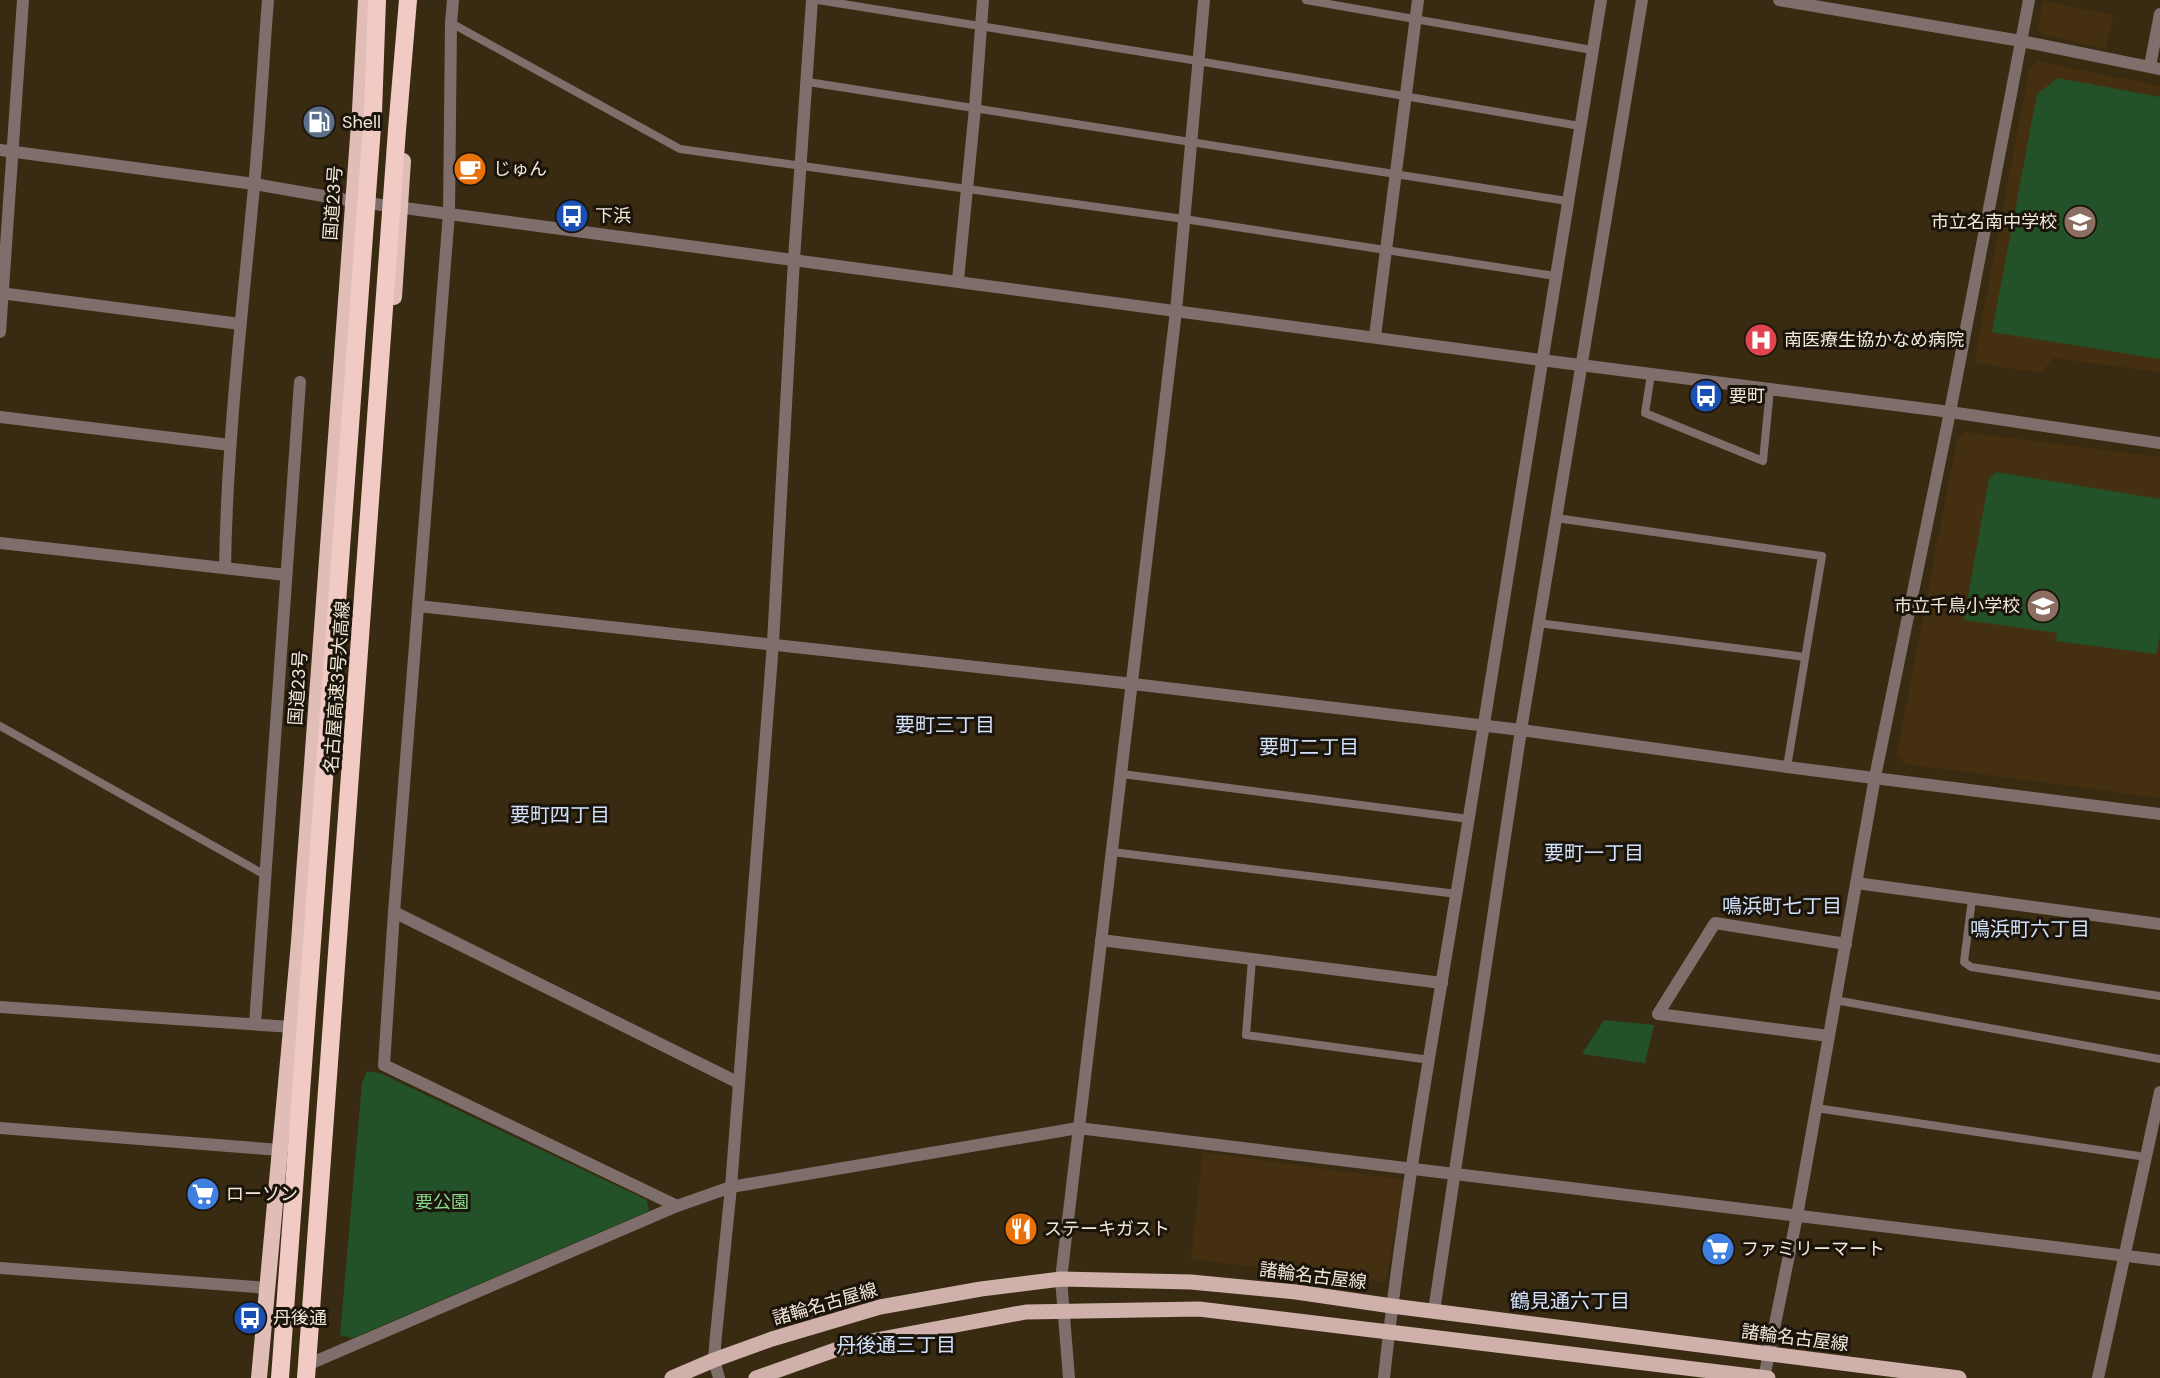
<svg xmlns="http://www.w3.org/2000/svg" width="2160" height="1378" font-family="'DM Sans','Noto Sans JP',sans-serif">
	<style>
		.built { fill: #443011 }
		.green { fill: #235128 }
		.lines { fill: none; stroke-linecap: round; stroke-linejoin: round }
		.service { stroke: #7e6f6c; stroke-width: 8 }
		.minor { stroke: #7e6f6c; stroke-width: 12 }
		.tertiary { stroke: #7e6f6c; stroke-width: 12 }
		.primary { stroke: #cfb0aa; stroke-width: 15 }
		.trunk { stroke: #e0bdb6; stroke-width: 16 }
		.motorway { stroke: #f0cac3; stroke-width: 18 }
		.labels { text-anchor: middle; stroke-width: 6; stroke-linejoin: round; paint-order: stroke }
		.poi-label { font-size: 18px; fill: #f2e8da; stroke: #1b140a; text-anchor: start }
		.street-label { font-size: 18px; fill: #f2e8da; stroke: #1b140a }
		.park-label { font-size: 18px; fill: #87da8d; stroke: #1b140a }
		.neighbourhood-label { font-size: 20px; fill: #d1e1fb; stroke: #1b140a }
	</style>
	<rect width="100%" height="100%" fill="#392a12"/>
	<g class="built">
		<polygon points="2043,1 2113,15 2106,49 2044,35 2038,29"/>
		<polygon points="2037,61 2160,86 2160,372 2053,358 2041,373 1974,363 2029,70"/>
		<polygon points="1965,432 2160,457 2160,798 1904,764 1897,754 1957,439"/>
		<polygon points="1203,1152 1405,1180 1385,1282 1191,1259"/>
	</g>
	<g class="green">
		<polygon points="2058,78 2160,97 2160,359 1992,332 2037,94"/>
		<polygon points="1997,472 2160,499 2160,635 2156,654 2056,641 2057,633 1964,620 1989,478"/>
		<polygon points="1604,1020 1654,1025 1645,1063 1582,1054"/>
		<polygon points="367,1071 380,1073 647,1200 649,1211 353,1338 340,1335 362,1083"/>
	</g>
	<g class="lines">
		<g class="service">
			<polyline points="818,0 1198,61 1580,126"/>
			<polyline points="1306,0 1592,50"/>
			<polyline points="451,23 680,149 1184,219 1555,276"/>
			<polyline points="808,82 1567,201"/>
			<polyline points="1651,374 1645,413 1763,461 1770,389"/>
			<polyline points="1556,518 1822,556 1787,767"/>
			<polyline points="1538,623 1805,657"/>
			<polyline points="0,726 265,875"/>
			<polyline points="1122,774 1469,819"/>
			<polyline points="1112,852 1457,894"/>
			<polyline points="1972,899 1964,962 1971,967 2160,996"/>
			<polyline points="1252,959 1246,1035 1430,1060"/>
			<polyline points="1835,1000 2160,1059"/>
			<polyline points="1816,1108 2146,1157"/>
		</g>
		<g class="minor">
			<polyline points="453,0 451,23 449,213 394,912 384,1065 677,1206"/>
			<polyline points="1779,0 2021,41 2160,69"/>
			<polyline points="2150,66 2160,14"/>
			<polyline points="958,280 975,108 983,0"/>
			<polyline points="0,293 240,324"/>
			<polyline points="0,332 23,0"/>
			<polyline points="1375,336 1418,0"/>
			<polyline points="0,417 230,445"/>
			<polyline points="0,543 286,575"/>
			<path d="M225,568C227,441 242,314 254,187C260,125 263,62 268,0"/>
			<polyline points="418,606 1133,684 1521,730 1787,767 2160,814"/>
			<polyline points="1856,883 2160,924"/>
			<polyline points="394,912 739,1083"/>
			<polyline points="1101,940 1442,983"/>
			<polyline points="0,1007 292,1027"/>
			<polyline points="255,1024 300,382"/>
			<polyline points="1829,1036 1658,1014 1715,923 1846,944"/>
			<polyline points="0,1128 280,1150"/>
			<polyline points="0,1268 268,1288"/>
			<polyline points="1434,1311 1521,730 1642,0"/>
			<polyline points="314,1362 677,1206 731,1187 1078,1128 2160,1260"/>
			<polyline points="719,1378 714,1360 716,1335 731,1187 773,643 794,259 812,0"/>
			<polyline points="1069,1378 1061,1279 1176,311 1204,0"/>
			<path d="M1384,1378C1404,1190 1439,1003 1469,817C1513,545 1556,272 1601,0"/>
			<polyline points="1764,1378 1797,1216 1875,777 1950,412 2029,0"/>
			<polyline points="2098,1378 2160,1092"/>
		</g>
		<polyline class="tertiary" points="0,150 254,184 352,201 1541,360 1950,412 2160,443"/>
		<g class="primary">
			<polyline points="672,1378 714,1360 772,1339 880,1307 981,1289 1061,1279 1191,1282 1296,1292 1392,1306 1959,1378"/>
			<polyline points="756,1378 849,1345 1026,1312 1199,1309 1768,1378"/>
		</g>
		<g class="trunk">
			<polyline points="394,297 403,161"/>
			<polyline points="259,1378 299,942 360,110 366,0"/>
		</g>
		<g class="motorway">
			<polyline points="280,1378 373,113 377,0"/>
			<polyline points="306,1378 397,130 408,0"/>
		</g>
	</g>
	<defs>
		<g id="fuel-disc" transform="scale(1.725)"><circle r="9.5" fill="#5c6f8a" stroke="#1b140a"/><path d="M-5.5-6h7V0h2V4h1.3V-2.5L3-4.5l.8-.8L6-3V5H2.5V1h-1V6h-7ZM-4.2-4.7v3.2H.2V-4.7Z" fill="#fff"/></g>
		<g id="cafe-disc" transform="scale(1.725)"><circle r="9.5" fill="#e8710a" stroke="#1b140a"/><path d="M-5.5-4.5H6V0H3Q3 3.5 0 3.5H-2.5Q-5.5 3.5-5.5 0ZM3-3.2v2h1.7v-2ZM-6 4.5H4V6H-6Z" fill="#fff"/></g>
		<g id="bus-disc" transform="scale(1.725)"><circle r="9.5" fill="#1a4fb4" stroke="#1b140a"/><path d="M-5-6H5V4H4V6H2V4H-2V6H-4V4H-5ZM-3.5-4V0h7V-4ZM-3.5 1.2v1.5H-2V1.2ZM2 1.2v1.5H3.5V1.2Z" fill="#fff"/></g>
		<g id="school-disc" transform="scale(1.725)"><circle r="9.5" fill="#8d6e63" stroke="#1b140a"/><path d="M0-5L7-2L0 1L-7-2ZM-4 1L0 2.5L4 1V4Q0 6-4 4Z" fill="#fff"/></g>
		<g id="hospital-disc" transform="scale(1.725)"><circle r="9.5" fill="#e0444e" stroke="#1b140a"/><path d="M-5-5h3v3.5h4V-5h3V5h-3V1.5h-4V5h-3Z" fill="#fff"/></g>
		<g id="supermarket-disc" transform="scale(1.725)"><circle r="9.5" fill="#3f7fe0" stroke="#1b140a"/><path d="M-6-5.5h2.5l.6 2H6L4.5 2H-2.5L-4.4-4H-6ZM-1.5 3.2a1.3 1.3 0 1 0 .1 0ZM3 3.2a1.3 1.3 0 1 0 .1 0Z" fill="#fff"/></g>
		<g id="restaurant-disc" transform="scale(1.725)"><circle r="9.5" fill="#e8710a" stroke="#1b140a"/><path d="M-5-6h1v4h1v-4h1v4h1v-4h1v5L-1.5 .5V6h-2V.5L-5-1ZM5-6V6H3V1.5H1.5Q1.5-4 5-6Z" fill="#fff"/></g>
	</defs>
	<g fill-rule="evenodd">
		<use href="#fuel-disc" x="319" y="122"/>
		<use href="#cafe-disc" x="470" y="169"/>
		<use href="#bus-disc" x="572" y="216"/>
		<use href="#school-disc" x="2080" y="222"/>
		<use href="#hospital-disc" x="1761" y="340"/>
		<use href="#bus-disc" x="1706" y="396"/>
		<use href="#school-disc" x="2043" y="606"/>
		<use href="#supermarket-disc" x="203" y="1194"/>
		<use href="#restaurant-disc" x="1021" y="1229"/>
		<use href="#supermarket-disc" x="1718" y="1249"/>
		<use href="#bus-disc" x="250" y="1318"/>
	</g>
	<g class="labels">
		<g class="poi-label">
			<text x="342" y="128">Shell</text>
			<text x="493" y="175">じゅん</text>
			<text x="595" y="222">下浜</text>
			<text x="2057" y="228" text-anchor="end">市立名南中学校</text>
			<text x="1784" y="346">南医療生協かなめ病院</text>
			<text x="1729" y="402">要町</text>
			<text x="2020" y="612" text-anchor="end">市立千鳥小学校</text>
			<text x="226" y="1200">ローソン</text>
			<text x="1044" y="1235">ステーキガスト</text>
			<text x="1741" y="1255">ファミリーマート</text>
			<text x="273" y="1324">丹後通</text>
		</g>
		<g class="street-label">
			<text transform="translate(333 203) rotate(-86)" y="6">国道23号</text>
			<text transform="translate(337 687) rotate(-86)" y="6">名古屋高速3号大高線</text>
			<text transform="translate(298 688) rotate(-86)" y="6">国道23号</text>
			<text transform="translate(1313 1276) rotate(7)" y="6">諸輪名古屋線</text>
			<text transform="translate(825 1304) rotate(-16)" y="6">諸輪名古屋線</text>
			<text transform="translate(1795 1338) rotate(7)" y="6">諸輪名古屋線</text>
		</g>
		<g class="park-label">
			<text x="442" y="1208">要公園</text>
		</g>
		<g class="neighbourhood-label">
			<text x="945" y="732">要町三丁目</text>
			<text x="1309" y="754">要町二丁目</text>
			<text x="560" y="822">要町四丁目</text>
			<text x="1594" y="860">要町一丁目</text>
			<text x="1782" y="913">鳴浜町七丁目</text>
			<text x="2030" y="936">鳴浜町六丁目</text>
			<text x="1570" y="1308">鶴見通六丁目</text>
			<text x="896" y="1352">丹後通三丁目</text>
		</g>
	</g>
</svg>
